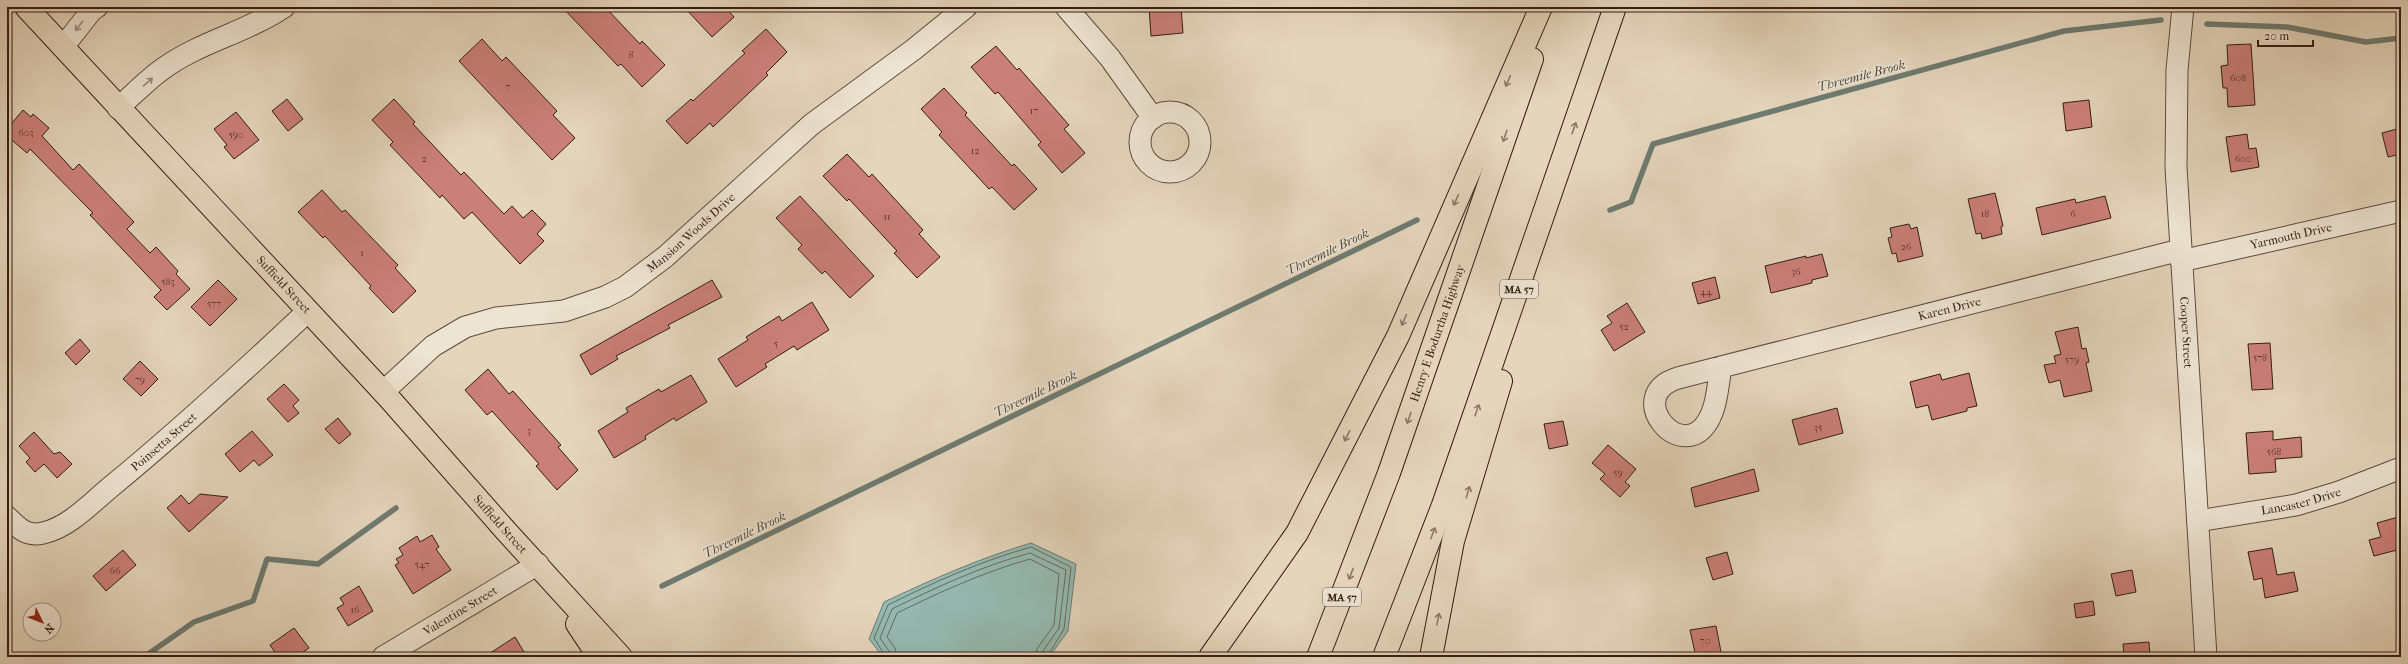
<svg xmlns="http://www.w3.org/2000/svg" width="2408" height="664" font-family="'IM FELL French Canon',serif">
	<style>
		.water { fill: #95b9b1; stroke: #6e7b71 }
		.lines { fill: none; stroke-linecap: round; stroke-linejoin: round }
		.shore { stroke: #646b62; stroke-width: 1 }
		.stream { stroke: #6e7b71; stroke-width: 5.5 }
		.building { fill: #cb7f79; stroke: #341d12 }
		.minor-casing { stroke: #604b3c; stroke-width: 23 }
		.major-casing { stroke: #341d12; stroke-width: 24 }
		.highway-casing { stroke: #341d12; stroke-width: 24 }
		.minor { stroke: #ede4d3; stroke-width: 21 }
		.major { stroke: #e4d5bc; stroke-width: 22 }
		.highway { stroke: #e4d5bc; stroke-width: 22 }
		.oneway { stroke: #9a8a7c }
		.oneway2 { stroke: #8c7967 }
		.labels { text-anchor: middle; stroke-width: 3; stroke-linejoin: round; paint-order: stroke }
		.number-label { font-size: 10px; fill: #5a362c }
		.shield { fill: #ede4d3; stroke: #6c594c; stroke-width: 1 }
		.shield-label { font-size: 11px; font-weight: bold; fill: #341d12 }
		.street-label { font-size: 12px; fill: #341d12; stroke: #ede4d3 }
		.water-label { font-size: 13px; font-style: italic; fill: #514c42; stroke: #ede4d3 }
	</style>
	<rect width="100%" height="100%" fill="#e4d5bc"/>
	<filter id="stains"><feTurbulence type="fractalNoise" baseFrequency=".005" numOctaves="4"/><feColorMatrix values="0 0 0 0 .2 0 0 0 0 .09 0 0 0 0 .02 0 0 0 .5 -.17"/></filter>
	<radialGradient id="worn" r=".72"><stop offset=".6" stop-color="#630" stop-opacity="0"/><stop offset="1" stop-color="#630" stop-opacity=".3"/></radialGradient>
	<path class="water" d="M1031,543L1076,564L1068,631L1049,657H883L869,639L884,602C933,579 980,558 1031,543Z"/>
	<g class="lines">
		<g class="shore">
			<path d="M886,657L874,638L888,605C934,582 981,561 1031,547L1071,567L1064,629L1047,657"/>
			<path d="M891,657L889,651L880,638L892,609C937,587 982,566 1030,553L1066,570L1059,628L1043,651L1041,657"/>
			<path d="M897,657L895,648L887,637L897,613C940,592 984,572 1030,559L1059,574L1054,625L1037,649L1035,657"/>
		</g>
		<g class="stream">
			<polyline points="2207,24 2287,27 2366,42 2401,38"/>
			<polyline points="1610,210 1631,202 1653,144 2064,31 2161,20"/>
			<polyline points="662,586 1417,220"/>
			<polyline points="144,657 194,622 253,601 267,559 318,564 396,508"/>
		</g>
	</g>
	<g class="building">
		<polygon points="562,7 605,7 640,44 642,41 665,65 642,87 621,64 618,66"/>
		<polygon points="684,7 725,7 734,17 712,37"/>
		<polygon points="1149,7 1181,7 1183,33 1151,36"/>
		<polygon points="766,29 787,52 766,73 768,75 713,127 710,123 687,144 666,121 691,99 693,101 745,53 742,51"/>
		<polygon points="482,39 502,61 506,57 557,111 553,115 575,138 552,160 459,61"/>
		<polygon points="2251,44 2255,105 2228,107 2227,88 2223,88 2221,66 2228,65 2227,45"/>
		<polygon points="996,46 1017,70 1019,68 1069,125 1064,129 1085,153 1062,173 1038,145 1041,142 998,92 995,94 971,67"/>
		<polygon points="944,88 967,113 965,115 1012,166 1014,164 1037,189 1014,210 992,187 989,189 939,135 942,132 921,109"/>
		<polygon points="287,99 303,119 288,131 272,111"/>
		<polygon points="394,99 415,122 413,124 461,175 464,172 504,214 512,206 523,218 532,210 546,224 537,234 544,241 520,264 472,212 464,219 442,195 440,198 390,145 393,142 372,120"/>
		<polygon points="2089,100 2092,127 2066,131 2063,103"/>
		<polygon points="23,110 31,117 33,114 49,128 42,136 73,170 79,164 134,222 127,229 150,253 156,247 178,271 176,274 190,289 167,310 154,297 161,290 90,215 93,213 30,149 27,153 7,136 7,129"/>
		<polygon points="236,112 259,140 234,159 224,147 227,145 214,129"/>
		<polygon points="2401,128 2401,154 2388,157 2382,133"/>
		<polygon points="2247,134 2249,149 2256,148 2259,167 2231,172 2226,137"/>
		<polygon points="847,154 869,177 872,174 923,230 919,234 940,257 917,278 894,253 897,251 849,199 847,201 823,176"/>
		<polygon points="322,190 342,212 345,210 398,265 395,268 416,291 393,313 369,288 371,286 325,236 323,238 298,212"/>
		<polygon points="1995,193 2003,226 2001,227 2002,234 1982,239 1981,233 1976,234 1968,199"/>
		<polygon points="800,196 874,276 850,298 825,271 822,274 798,249 802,245 776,218"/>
		<polygon points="2105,196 2111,218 2042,235 2036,208 2075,199 2076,203"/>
		<polygon points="1909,224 1911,229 1917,227 1923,256 1898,262 1896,253 1892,254 1888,238 1892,237 1890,228"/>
		<polygon points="1822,254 1828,276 1812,280 1812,283 1771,293 1765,266 1806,256 1806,258"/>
		<polygon points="1715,277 1720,298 1698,304 1692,283"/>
		<polygon points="218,280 237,299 210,326 191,307"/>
		<polygon points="712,280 722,297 668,325 670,328 616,356 618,359 591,375 580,355"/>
		<polygon points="812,302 829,330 797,350 794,346 765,364 767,367 736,387 718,359 748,340 746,337 779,316 782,321"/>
		<polygon points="1627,303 1645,332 1614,351 1601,330 1612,323 1607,316"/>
		<polygon points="2078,327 2082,349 2086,348 2089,362 2086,363 2092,391 2064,397 2060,380 2049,383 2044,365 2056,363 2054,356 2061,354 2055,332"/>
		<polygon points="80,339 90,351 76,365 65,353"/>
		<polygon points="2270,343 2273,389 2252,390 2248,344"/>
		<polygon points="140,361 158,379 141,396 123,379"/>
		<polygon points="488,369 509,394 513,391 561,445 558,447 578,470 557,490 536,466 539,464 492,411 487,415 465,390"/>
		<polygon points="1969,373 1977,406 1967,408 1967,411 1932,420 1928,405 1916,408 1910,382 1940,374 1942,380"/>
		<polygon points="691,375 707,402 676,421 674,418 645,436 646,439 614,458 598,431 628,412 626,408 659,389 661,392"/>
		<polygon points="284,384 299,400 293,406 299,413 288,422 267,399"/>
		<polygon points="1837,408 1843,433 1799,445 1792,420"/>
		<polygon points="338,418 351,434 339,444 325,429"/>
		<polygon points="1563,421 1568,445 1549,449 1544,424"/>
		<polygon points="252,431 273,455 259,466 254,460 240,472 225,454"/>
		<polygon points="2273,431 2273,440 2301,437 2302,457 2275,459 2276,472 2249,474 2246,433"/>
		<polygon points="34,432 54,454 60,452 72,464 57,478 44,464 35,472 26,462 30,458 19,446"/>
		<polygon points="1608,445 1636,469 1625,482 1630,486 1620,497 1600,479 1605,474 1592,463"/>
		<polygon points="1754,469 1759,491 1695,507 1691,488"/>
		<polygon points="200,494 228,497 189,532 167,508 181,495 189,504"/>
		<polygon points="2398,517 2401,549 2374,556 2369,540 2381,537 2377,523"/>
		<polygon points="432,535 439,547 436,549 451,570 413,594 395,565 399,563 396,559 403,555 399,548 417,536 420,542"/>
		<polygon points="2272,548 2277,575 2294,572 2298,591 2265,598 2262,578 2254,580 2248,552"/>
		<polygon points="123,550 136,565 106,591 93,576"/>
		<polygon points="1727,552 1733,574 1713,580 1706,558"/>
		<polygon points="2132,570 2136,592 2116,596 2111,574"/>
		<polygon points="359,586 373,611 348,626 337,608 344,604 340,598"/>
		<polygon points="2093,601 2095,615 2076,618 2074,604"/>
		<polygon points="1716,626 1722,657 1696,657 1690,630"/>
		<polygon points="294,628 309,648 296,657 278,657 270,645"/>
		<polygon points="515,637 527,657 484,657"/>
		<polygon points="2149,642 2150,657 2124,657 2123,644"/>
	</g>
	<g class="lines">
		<g class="minor-casing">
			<g id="minor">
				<polyline points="1066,7 1110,58 1153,118"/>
				<path id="s1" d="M2183,7L2177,70L2176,167L2206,657"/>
				<polyline points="63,47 92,10 97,7"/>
				<path d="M118,108C133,95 148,79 164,68C200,42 247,32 284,7"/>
				<circle cx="1170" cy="142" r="30"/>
				<path id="s2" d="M2181,261L2401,211"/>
				<path id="s3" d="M1721,367C1718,384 1717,406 1708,421C1681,466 1622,395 1678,378L2180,250"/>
				<path id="s4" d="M383,392L433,346L465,327L496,318L564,311L605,297L625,287L665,257L812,124L913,50L966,7"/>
				<path id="s5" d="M7,517C18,528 27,537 43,533C70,527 92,502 113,485C180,430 244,371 307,312"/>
				<path id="s6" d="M2198,521L2296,505L2339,492L2401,468"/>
				<path id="s7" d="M383,657L538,564"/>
			</g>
		</g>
		<g class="major-casing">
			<g id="major">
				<path id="s8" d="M26,7L388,397L506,531L621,657"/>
				<polyline points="577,624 599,657"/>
			</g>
		</g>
		<g class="highway-casing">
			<g id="highway">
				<polyline points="1210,657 1297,533 1398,336 1541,7"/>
				<path id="s9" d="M1318,657L1389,473L1532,59"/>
				<polyline points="1384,657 1443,505 1615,7"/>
				<polyline points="1431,657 1453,541 1501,381"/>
			</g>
		</g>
		<use href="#minor" class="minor"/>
		<use href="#major" class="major"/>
		<use href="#highway" class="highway"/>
	</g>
	<defs><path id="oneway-shaft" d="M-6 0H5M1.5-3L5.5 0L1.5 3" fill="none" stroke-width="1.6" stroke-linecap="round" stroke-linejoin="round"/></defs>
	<g class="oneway">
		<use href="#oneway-shaft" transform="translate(79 26) rotate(128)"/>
		<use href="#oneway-shaft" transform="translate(148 82) rotate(-41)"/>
	</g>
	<g class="oneway2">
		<use href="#oneway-shaft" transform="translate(1508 81) rotate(114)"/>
		<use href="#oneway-shaft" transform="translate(1574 128) rotate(-71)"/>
		<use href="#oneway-shaft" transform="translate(1505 136) rotate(109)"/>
		<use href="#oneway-shaft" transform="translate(1456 200) rotate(114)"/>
		<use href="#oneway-shaft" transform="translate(1404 320) rotate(114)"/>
		<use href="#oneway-shaft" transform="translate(1477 410) rotate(-71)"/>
		<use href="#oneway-shaft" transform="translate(1409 418) rotate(109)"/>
		<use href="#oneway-shaft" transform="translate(1347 436) rotate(117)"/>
		<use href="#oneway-shaft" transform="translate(1468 492) rotate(-73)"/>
		<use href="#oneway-shaft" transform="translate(1433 533) rotate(-69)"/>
		<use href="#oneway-shaft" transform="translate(1351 574) rotate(111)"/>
		<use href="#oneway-shaft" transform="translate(1438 619) rotate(-79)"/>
	</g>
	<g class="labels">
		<g class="number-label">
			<text x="631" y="58">8</text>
			<text x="2238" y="81">608</text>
			<text x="508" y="90">7</text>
			<text x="1034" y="114">17</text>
			<text x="26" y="136">603</text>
			<text x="236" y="138">590</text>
			<text x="975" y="154">12</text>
			<text x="424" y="162">2</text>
			<text x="2243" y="162">600</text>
			<text x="1985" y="217">18</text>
			<text x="2073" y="217">6</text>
			<text x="887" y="220">11</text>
			<text x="1906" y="250">26</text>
			<text x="362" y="256">1</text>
			<text x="1796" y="275">36</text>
			<text x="168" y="285">583</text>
			<text x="1706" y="295">44</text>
			<text x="214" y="307">577</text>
			<text x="1624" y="330">52</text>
			<text x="776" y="347">5</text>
			<text x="2260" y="361">578</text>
			<text x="2072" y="363">579</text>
			<text x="140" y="383">79</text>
			<text x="1818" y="431">35</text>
			<text x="529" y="434">3</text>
			<text x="2274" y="455">568</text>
			<text x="1618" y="476">59</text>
			<text x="422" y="568">547</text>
			<text x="115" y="574">66</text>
			<text x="355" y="613">16</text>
			<text x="1705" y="644">70</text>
		</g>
		<g class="shield">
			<rect x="1500" y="280" width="38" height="18" rx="3"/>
			<rect x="1323" y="588" width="38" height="18" rx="3"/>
		</g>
		<g class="shield-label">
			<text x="1519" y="293">MA 57</text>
			<text x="1342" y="601">MA 57</text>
		</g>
		<g class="street-label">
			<text dy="4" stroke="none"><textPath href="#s4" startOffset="357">Mansion Woods Drive</textPath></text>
			<text dy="4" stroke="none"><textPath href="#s2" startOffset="113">Yarmouth Drive</textPath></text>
			<text dy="4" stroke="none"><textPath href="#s8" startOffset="379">Suffield Street</textPath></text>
			<text dy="4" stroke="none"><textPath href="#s3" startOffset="450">Karen Drive</textPath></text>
			<text dy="4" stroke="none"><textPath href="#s1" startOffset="326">Cooper Street</textPath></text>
			<text dy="4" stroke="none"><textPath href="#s9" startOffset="345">Henry E Bodurtha Highway</textPath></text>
			<text dy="4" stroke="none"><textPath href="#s5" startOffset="194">Poinsetta Street</textPath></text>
			<text dy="4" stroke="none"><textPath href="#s6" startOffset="105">Lancaster Drive</textPath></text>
			<text dy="4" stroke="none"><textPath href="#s8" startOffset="702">Suffield Street</textPath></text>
			<text dy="4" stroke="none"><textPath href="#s7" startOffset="90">Valentine Street</textPath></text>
		</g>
		<g class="water-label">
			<text transform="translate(1861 75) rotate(-15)" y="5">Threemile Brook</text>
			<text transform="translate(1327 251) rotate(-26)" y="5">Threemile Brook</text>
			<text transform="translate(1035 393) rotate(-26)" y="5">Threemile Brook</text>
			<text transform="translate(744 534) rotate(-26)" y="5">Threemile Brook</text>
		</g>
	</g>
	<rect width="2408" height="664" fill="none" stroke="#e4d5bc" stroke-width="24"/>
	<rect x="8" y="8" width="2392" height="648" fill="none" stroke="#341d12" stroke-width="2"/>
	<rect x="12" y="12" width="2384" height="640" fill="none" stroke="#341d12"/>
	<g transform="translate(42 622) rotate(133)"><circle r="19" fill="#ede4d3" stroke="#a39486"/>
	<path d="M0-3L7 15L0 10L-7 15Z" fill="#8f2418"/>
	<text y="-6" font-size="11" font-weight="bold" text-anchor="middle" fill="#341d12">N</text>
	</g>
	<path d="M2258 40v6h55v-6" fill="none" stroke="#341d12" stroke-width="2"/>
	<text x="2264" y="40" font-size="12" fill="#341d12" stroke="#ede4d3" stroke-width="3" paint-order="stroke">20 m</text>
	<rect width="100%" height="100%" filter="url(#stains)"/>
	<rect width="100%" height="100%" fill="url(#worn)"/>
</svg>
